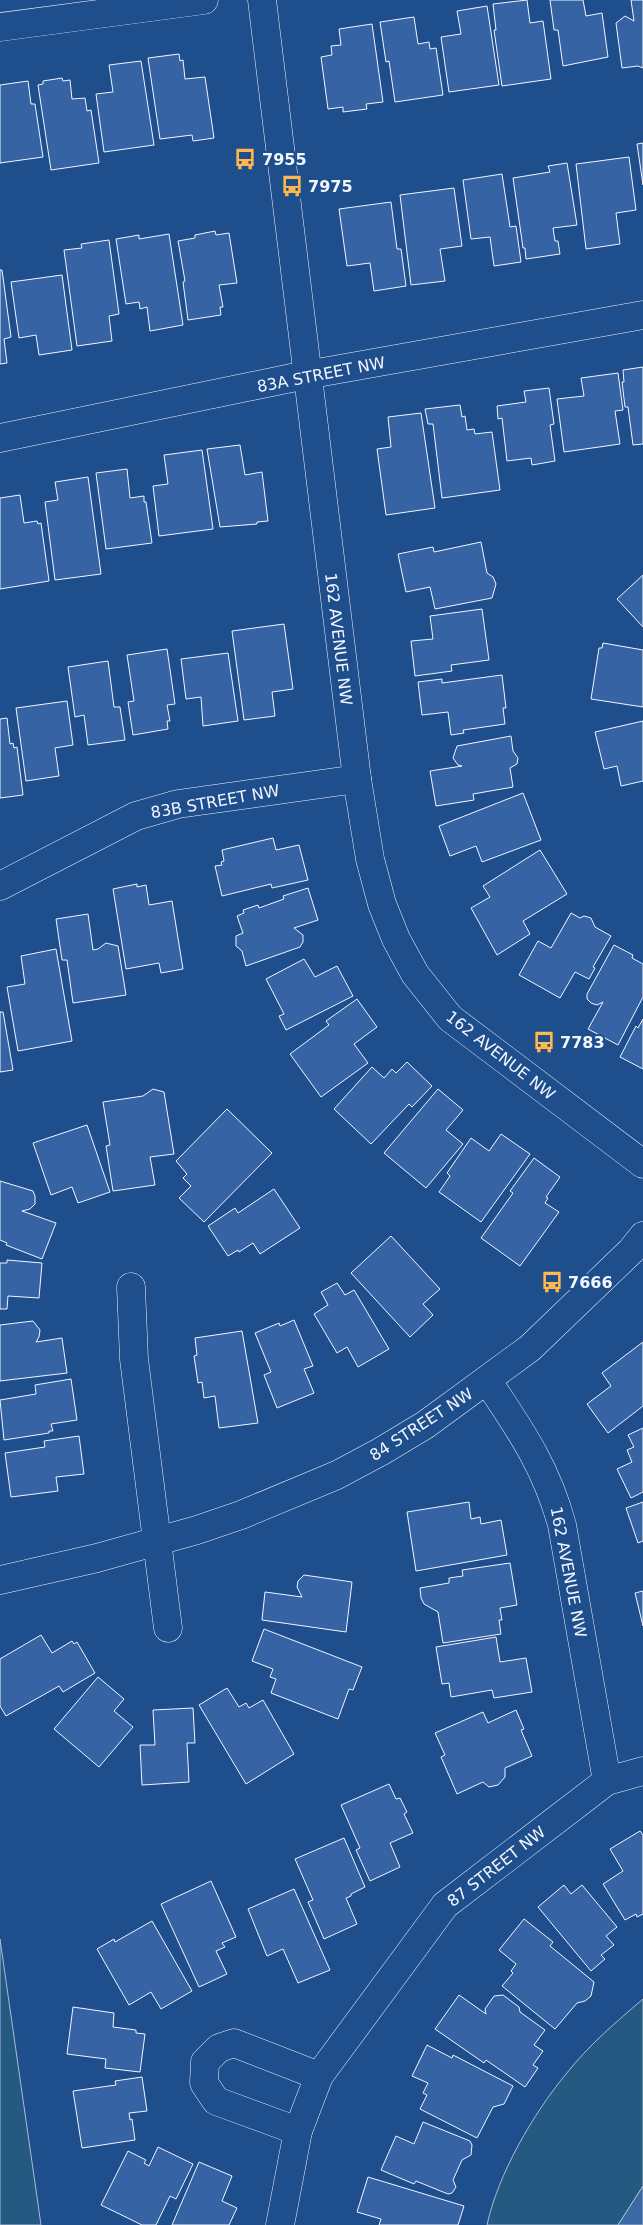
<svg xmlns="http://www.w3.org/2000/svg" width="643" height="2225" font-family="'DejaVu Sans',sans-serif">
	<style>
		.green { fill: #245a82; stroke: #a8bbd7 }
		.water { fill: #3b69a3; stroke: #a8bbd7 }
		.building { fill: #3563a3; stroke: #f2f6ff }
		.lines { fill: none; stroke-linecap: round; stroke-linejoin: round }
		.minor-casing { stroke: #f2f6ff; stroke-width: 29 }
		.tertiary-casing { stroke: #f2f6ff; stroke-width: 29 }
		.minor { stroke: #1f4e8c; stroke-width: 28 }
		.tertiary { stroke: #1f4e8c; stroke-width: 28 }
		.labels { text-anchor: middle; stroke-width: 4; stroke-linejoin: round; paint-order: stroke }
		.poi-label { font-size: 16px; font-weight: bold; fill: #f2f6ff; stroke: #1f4e8c; text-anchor: start }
		.street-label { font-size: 16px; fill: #f2f6ff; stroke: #1f4e8c }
	</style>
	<rect width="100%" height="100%" fill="#1f4e8c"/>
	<g class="green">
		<polygon points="0,1939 41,2225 0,2225"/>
		<path d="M643,1999V2186L618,2225H487C498,2174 533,2114 566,2074C588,2046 616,2022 643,1999Z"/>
	</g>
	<polygon class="water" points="643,2186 643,2225 618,2225"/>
	<g class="building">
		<polygon points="527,0 530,23 543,21 551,79 502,86 494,30 496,30 493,4"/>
		<polygon points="550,0 583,0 586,16 602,13 608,57 563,66 558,30 554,30"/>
		<polygon points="631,0 643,0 643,68 638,66 622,68 616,23 625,16 634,21"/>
		<polygon points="487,6 499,85 449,92 441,37 461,34 457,11"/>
		<polygon points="414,17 418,44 429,42 430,49 436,48 443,95 395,102 389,61 386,62 380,22"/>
		<polygon points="372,24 383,102 366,104 367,109 343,112 343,107 328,109 321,57 332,55 331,46 341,45 339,29"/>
		<polygon points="179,54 180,61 183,60 185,79 205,77 214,138 193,141 192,135 160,139 148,58"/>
		<polygon points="141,61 154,145 104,152 96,94 113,92 109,65"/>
		<polygon points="62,78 63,81 70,80 72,99 85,98 87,111 91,110 99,163 51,170 38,85 43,84 43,81"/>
		<polygon points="28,81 31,104 35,104 43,157 0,163 0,85"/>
		<polygon points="643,143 643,185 637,144"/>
		<polygon points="629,157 636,210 616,213 620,244 586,249 576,164"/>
		<polygon points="567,163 577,225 553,228 555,241 558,241 560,254 526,259 525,248 523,248 513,178 550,172 548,166"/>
		<polygon points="502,174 510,227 516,226 521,262 494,266 490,237 471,239 463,180"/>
		<polygon points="454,188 462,246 440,249 445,281 411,285 400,195"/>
		<polygon points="391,202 397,249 401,249 406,286 374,291 370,263 347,266 339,209"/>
		<polygon points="215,231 216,235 229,233 237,283 219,285 223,307 220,307 221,315 188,320 183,282 185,281 178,241 195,238 195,235"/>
		<polygon points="169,234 183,325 150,331 147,307 140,309 139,302 126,304 116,239 139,235 139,239"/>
		<polygon points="109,240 119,314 109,316 112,341 77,346 64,250 82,248 81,244"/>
		<polygon points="0,270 2,270 11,337 4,339 7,363 0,364"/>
		<polygon points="62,275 72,350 39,355 36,335 19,338 11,282"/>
		<polygon points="643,367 643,444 633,445 628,407 625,407 622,382 624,382 623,370"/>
		<polygon points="618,373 623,410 615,411 620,444 564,452 557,399 584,396 581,378"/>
		<polygon points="549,388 554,424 550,425 555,461 532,465 531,458 507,461 502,418 498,419 497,406 526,402 524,391"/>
		<polygon points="460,405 462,417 465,416 467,430 474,429 475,434 492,432 500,490 442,498 433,424 428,424 425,409"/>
		<polygon points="421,413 435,508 386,515 377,449 391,447 388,417"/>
		<polygon points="240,445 245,475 262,472 268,521 257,522 257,524 220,527 207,449"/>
		<polygon points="202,450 213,529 159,536 153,486 168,484 164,455"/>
		<polygon points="127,469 130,498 144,496 144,502 146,502 152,543 106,549 96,473"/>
		<polygon points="88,477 101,574 55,580 45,502 58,500 55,482"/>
		<polygon points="20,495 24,523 37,521 38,524 41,523 49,581 0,589 0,498"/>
		<polygon points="481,542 487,573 493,577 496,584 492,598 435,609 430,587 406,592 398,554 433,547 434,552"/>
		<polygon points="643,575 643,627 617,599"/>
		<polygon points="482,609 489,660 451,665 452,671 415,676 411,641 433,639 430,616"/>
		<polygon points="284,624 293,689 272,692 275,716 244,720 232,631"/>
		<polygon points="603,643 643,650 643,707 591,699 599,648 602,648"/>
		<polygon points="167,649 175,704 167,705 170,721 167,721 168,729 133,735 128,702 134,701 127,655"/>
		<polygon points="228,653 238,721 203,726 201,697 186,699 181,659"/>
		<polygon points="108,661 114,707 120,707 125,740 88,745 84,715 75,717 68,667"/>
		<polygon points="502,675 506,708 503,708 505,724 463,730 464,733 451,735 448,712 422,715 418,682 442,679 442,683"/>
		<polygon points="67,701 73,745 55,748 59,776 26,781 16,708"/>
		<polygon points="7,718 10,744 13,743 14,748 17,747 23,795 0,798 0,719"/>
		<polygon points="643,721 643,781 621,786 617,766 604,769 595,732"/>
		<polygon points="511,736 513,751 518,758 517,764 510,768 513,787 473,794 474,800 436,806 430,771 462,766 458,765 453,758 457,746"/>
		<polygon points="523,793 541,840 482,862 476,846 450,856 439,826"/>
		<polygon points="273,838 276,850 299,845 308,880 272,888 271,884 222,896 215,866 222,865 221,862 224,861 222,850"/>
		<polygon points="540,850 567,894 523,921 530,934 497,955 471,908 490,897 483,886"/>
		<polygon points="137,884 137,887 146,885 149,905 172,901 183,969 161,973 159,963 126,969 113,889"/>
		<polygon points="308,888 318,920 294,928 303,935 303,942 300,947 246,966 242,951 236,946 236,936 243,933 237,916 244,913 243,910 258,905 259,908 284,899 283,896"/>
		<polygon points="571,913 580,918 584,916 591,918 595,927 611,936 593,967 595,968 589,979 575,972 560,998 519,975 538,941 551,948"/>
		<polygon points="88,914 93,950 98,949 106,943 118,946 126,995 73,1003 67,960 62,960 56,919"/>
		<polygon points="614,945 633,955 632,958 643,964 643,997 618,1045 588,1029 603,1002 597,1005 591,1003 587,999 587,994"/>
		<polygon points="56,949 72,1041 18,1051 7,987 25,984 21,956"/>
		<polygon points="304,959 315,977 337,966 353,996 286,1030 279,1016 284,1014 266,979"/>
		<polygon points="357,999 377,1027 354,1044 368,1063 321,1097 290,1054 329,1025 326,1021"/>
		<polygon points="0,1012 3,1012 13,1070 0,1072"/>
		<polygon points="643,1019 643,1069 620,1057 636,1026 638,1028"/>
		<polygon points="407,1062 432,1086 412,1107 409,1104 371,1144 334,1109 372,1067 384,1078 392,1069 396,1073"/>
		<polygon points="153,1089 164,1092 174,1154 150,1157 155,1185 113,1191 106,1146 110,1145 103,1102 143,1096"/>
		<polygon points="438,1089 463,1110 446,1130 463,1144 426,1188 384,1153"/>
		<polygon points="227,1109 272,1153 204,1222 179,1198 191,1186 183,1178 187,1174 176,1161"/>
		<polygon points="87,1125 110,1192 78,1203 72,1187 51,1195 33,1143"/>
		<polygon points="501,1134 530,1154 481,1222 439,1192 450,1176 447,1173 471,1138 489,1151"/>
		<polygon points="534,1158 560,1177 546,1197 548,1198 545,1203 559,1212 520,1266 481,1238 513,1193 510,1191"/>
		<polygon points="0,1181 33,1191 35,1196 35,1204 30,1209 22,1211 56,1223 42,1259 6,1245 7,1243 0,1240"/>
		<polygon points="274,1189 300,1228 260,1254 253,1243 239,1252 238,1250 228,1256 208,1226 235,1208 238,1213"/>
		<polygon points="391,1236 440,1289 423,1304 433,1315 410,1337 351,1273"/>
		<polygon points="7,1260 42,1263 39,1298 8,1296 7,1309 0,1309 0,1263 7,1263"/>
		<polygon points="337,1283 345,1295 354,1290 389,1349 358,1367 347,1347 337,1353 314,1314 328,1305 321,1292"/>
		<polygon points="294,1320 313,1366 304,1369 314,1393 277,1408 264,1375 271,1372 255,1333 279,1323 280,1326"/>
		<polygon points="33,1321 40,1330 39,1337 36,1342 62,1338 67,1373 0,1381 0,1325"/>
		<polygon points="242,1331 258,1423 219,1428 215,1396 204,1398 202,1382 198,1383 194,1356 197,1355 195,1338"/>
		<polygon points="643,1342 643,1406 608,1433 587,1404 611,1386 602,1373"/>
		<polygon points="71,1379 77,1420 51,1424 53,1431 49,1431 49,1433 4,1440 0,1400 36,1394 35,1385"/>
		<polygon points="643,1428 643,1492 631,1498 617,1469 632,1462 627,1450 634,1447 628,1435"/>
		<polygon points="79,1436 84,1474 56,1477 58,1491 11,1497 5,1453 45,1447 44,1441"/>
		<polygon points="469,1502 471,1519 480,1517 481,1524 501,1520 507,1555 416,1571 407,1512"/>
		<polygon points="643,1502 643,1541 638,1543 626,1508"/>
		<polygon points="510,1563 517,1605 500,1608 502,1620 499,1620 501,1634 443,1643 438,1612 424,1604 421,1598 420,1588 449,1583 449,1578 463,1576 462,1570"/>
		<polygon points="304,1575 352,1582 346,1632 262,1620 265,1592 302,1597 297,1587 298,1581"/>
		<polygon points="643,1591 643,1626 635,1593"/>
		<polygon points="264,1629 362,1667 353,1690 349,1689 338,1719 271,1693 276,1679 270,1677 273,1669 252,1661"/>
		<polygon points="41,1635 52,1653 72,1641 74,1644 77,1642 95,1673 63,1692 59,1686 6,1716 0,1706 0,1659"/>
		<polygon points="496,1637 500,1662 526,1658 532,1692 494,1698 492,1690 451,1697 449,1683 442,1684 436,1647"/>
		<polygon points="98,1677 124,1699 114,1711 133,1727 99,1767 54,1729"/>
		<polygon points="227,1688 239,1707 246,1703 249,1708 263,1700 294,1754 246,1784 199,1705"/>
		<polygon points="193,1708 195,1743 187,1743 189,1782 142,1785 140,1745 155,1745 153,1710"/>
		<polygon points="516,1710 524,1729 521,1730 532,1756 505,1768 505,1777 498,1785 489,1787 483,1782 457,1794 441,1757 445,1755 435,1733 483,1712 488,1723"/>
		<polygon points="389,1784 396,1799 400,1798 407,1812 404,1814 413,1833 390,1843 400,1867 370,1881 356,1850 360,1848 341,1805"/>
		<polygon points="640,1831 643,1835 643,1914 637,1917 636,1914 625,1920 603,1884 623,1871 610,1849"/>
		<polygon points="344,1838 365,1887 351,1894 351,1896 346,1898 357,1924 324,1939 308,1902 313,1900 295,1859"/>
		<polygon points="211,1881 236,1937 222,1943 225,1947 216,1951 227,1974 199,1987 161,1904"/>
		<polygon points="564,1885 571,1894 582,1885 617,1927 606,1936 614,1945 601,1955 605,1959 591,1971 538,1907"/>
		<polygon points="294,1889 330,1970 298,1983 283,1949 267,1956 248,1909"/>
		<polygon points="524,1919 553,1942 550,1946 594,1982 591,1996 585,2001 577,2003 555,2029 502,1986 513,1973 511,1971 516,1964 499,1950"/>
		<polygon points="152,1921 192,1991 161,2009 151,1992 129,2005 97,1949 114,1939 115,1942"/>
		<polygon points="459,1995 486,2014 485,2009 494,1996 503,1995 519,2007 520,2012 545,2030 534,2045 543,2051 533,2065 538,2068 525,2087 486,2060 484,2063 435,2029"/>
		<polygon points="73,2007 114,2013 113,2027 136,2030 136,2033 145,2034 140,2072 105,2068 106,2059 67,2054"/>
		<polygon points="427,2045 452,2058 453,2055 513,2086 504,2104 493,2107 477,2138 420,2109 427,2095 423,2093 428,2083 412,2076"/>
		<polygon points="142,2077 147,2111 129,2113 130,2120 132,2119 135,2140 82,2148 73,2091 116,2085 115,2081"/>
		<polygon points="423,2122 470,2141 472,2145 471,2155 462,2160 453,2180 456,2187 452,2193 448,2194 416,2181 414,2184 381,2170 396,2136 414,2144"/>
		<polygon points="158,2147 193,2164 176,2199 170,2196 156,2225 142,2225 101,2205 128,2151 146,2160 144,2163 149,2166"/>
		<polygon points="199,2162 232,2176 222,2201 237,2208 229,2225 172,2225"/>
		<polygon points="368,2177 464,2206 458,2225 379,2225 381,2219 357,2212"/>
	</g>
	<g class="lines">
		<g class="minor-casing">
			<g id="minor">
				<polyline points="262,0 357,779 370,859 382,904 396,939 415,974 450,1018 643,1164"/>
				<polyline points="0,27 204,0"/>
				<polyline points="0,438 306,375 643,315"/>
				<polyline points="0,886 136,816 178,804 357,779"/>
				<polyline points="131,1287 134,1359 168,1628"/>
				<path d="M487,1380C520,1430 546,1466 562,1525L607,1781"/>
				<polyline points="298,2131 216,2101 204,2083 205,2062 219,2048 234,2043 319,2076"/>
				<polyline points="280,2225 298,2131 319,2076 445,1905 607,1781 643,1771"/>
			</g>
		</g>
		<g class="tertiary-casing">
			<polyline id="tertiary" points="0,1580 97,1558 197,1530 241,1515 337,1475 380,1452 425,1425 530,1348 631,1251 643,1236"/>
		</g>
		<use href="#minor" class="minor"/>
		<use href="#tertiary" class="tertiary"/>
	</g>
	<defs>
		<g id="bus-bare" transform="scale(1.725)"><path d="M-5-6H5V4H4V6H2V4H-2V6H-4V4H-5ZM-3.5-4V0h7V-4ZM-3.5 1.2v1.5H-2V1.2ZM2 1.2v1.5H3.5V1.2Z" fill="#ffb74d" stroke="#1f4e8c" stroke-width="2.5" paint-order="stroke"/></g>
	</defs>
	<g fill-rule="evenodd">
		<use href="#bus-bare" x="245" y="159"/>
		<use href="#bus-bare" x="292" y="186"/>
		<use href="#bus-bare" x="544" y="1042"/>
		<use href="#bus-bare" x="552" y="1282"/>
	</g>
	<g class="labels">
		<g class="poi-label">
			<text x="262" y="165">7955</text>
			<text x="308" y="192">7975</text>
			<text x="560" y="1048">7783</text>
			<text x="568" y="1288">7666</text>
		</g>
		<g class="street-label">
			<text transform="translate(321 374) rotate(-11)" y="6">83A STREET NW</text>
			<text transform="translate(339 639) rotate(83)" y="6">162 AVENUE NW</text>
			<text transform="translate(215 801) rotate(-10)" y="6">83B STREET NW</text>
			<text transform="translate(501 1055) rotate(38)" y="6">162 AVENUE NW</text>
			<text transform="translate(421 1424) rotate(-33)" y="6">84 STREET NW</text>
			<text transform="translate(569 1572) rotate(79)" y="6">162 AVENUE NW</text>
			<text transform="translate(496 1866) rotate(-38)" y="6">87 STREET NW</text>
		</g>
	</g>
</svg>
